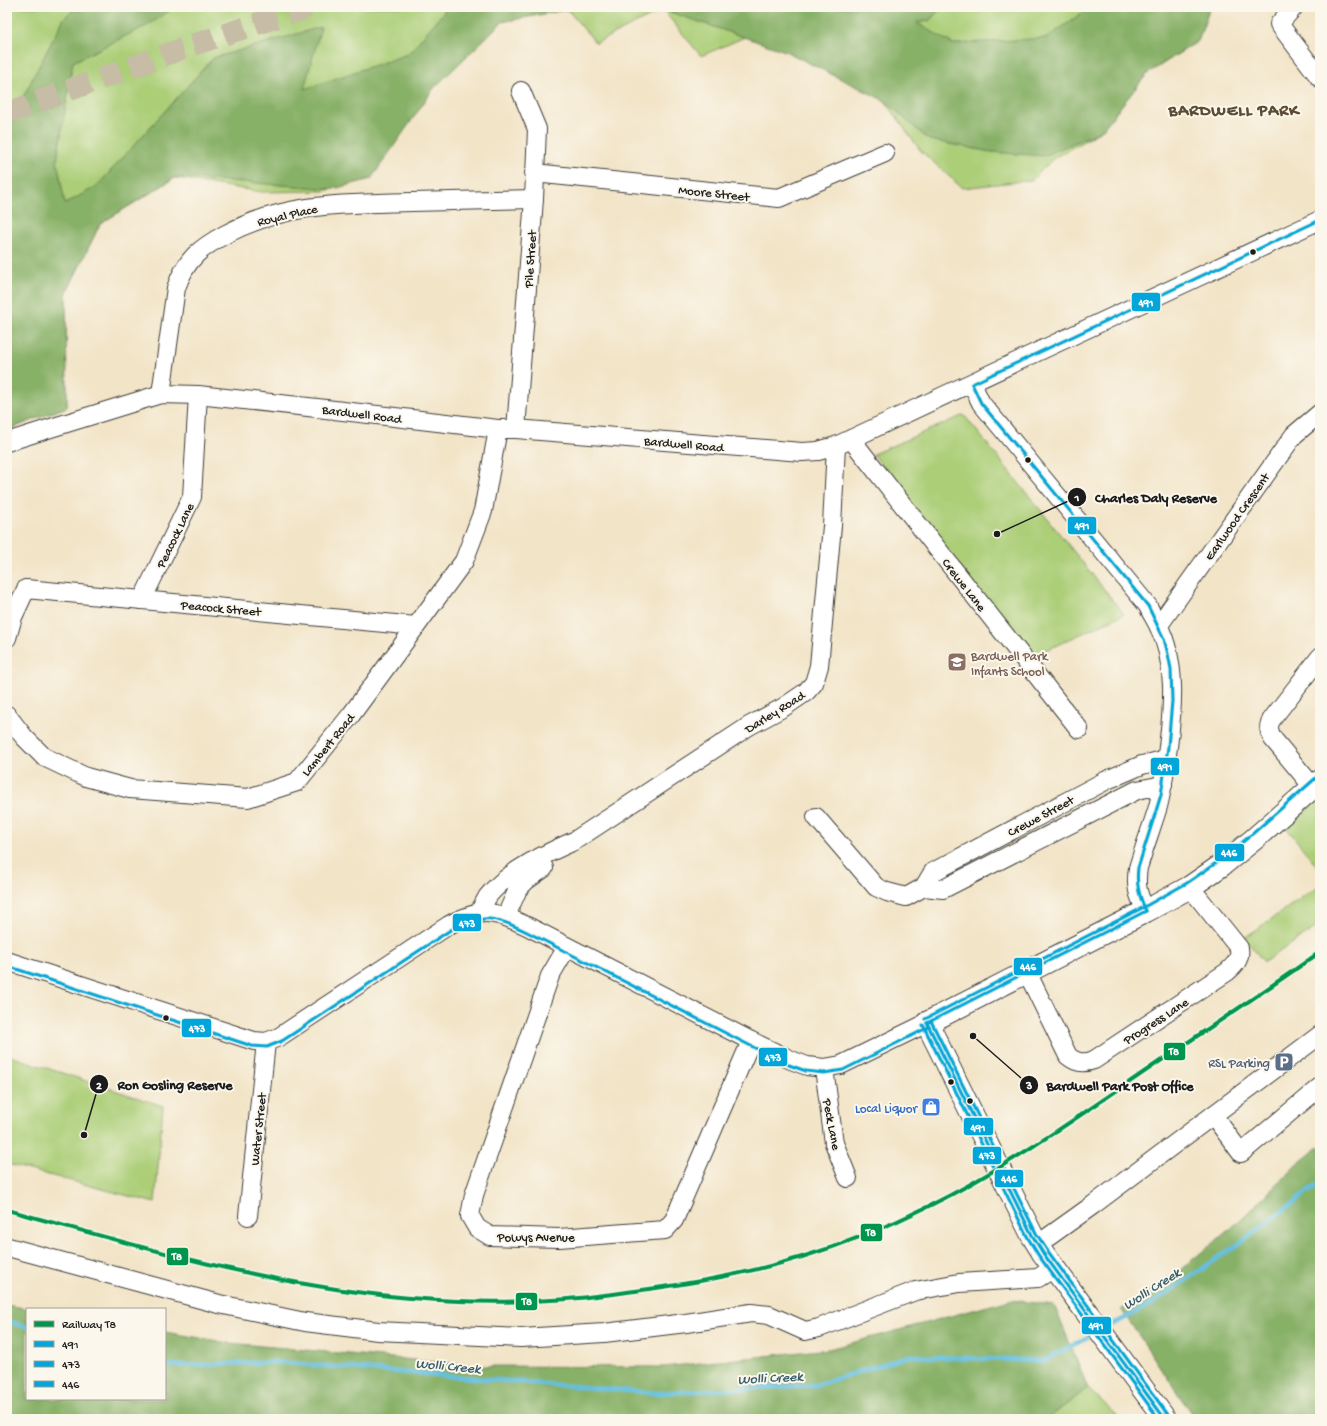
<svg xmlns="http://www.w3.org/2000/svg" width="1327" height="1426" font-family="'Gochi Hand',sans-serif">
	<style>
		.green { fill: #abce77; stroke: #64754a }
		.forest { fill: #88b168; stroke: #526642 }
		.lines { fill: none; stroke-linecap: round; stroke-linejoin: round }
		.stream { stroke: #63c0e1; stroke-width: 4.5 }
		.highway-tunnel { stroke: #c7bca5; stroke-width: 22; stroke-dasharray: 22 11; stroke-linecap: butt }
		.minor-casing { stroke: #3c3a36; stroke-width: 20 }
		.major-casing { stroke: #3c3a36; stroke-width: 24 }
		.minor { stroke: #fff; stroke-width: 18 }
		.major { stroke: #fff; stroke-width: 22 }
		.bus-1-casing { stroke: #fbf7ec; stroke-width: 6 }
		.bus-2-casing { stroke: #fbf7ec; stroke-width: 6 }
		.bus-3-casing { stroke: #fbf7ec; stroke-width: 6 }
		.bus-1 { stroke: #03a6da; stroke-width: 3 }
		.bus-2 { stroke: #03a6da; stroke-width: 3 }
		.bus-3 { stroke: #03a6da; stroke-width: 3 }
		.rail-1-casing { stroke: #fbf7ec; stroke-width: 7 }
		.rail-1 { stroke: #00954c; stroke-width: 4 }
		.bus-dot { fill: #1c1c1c; stroke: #fbf7ec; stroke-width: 1.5 }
		.labels { text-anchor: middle; stroke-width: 4; stroke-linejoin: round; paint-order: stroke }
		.street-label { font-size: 13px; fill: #1c1c1c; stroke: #fbf7ec }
		.education-label { font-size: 13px; fill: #785e54; stroke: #fbf7ec; text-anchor: start }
		.service-label { font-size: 13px; fill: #4e5e75; stroke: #fbf7ec; text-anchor: end }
		.shop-label { font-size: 13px; fill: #366cbe; stroke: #fbf7ec; text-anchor: end }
		.water-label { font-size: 14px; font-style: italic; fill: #385e6b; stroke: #fbf7ec }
		.district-label { font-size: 17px; font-weight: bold; letter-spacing: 1px; fill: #5d4c33; stroke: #fbf7ec }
		.leader { fill: none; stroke: #1c1c1c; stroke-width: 1.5 }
		.callout-dot { fill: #1c1c1c; stroke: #fbf7ec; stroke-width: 1.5 }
		.mark-label { font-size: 12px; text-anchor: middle; font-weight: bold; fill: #fff }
		.callout-label { font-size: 14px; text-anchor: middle; font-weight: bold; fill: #1c1c1c; stroke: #fbf7ec; stroke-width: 4; stroke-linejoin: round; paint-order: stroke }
		.line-badge { stroke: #fbf7ec; stroke-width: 1.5 }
		.badge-label { font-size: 11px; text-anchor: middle; font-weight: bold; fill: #fff }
	</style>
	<rect width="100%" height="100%" fill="#fbf7ec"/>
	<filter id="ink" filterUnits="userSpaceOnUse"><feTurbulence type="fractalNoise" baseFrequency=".025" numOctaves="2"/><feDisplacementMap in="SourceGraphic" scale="8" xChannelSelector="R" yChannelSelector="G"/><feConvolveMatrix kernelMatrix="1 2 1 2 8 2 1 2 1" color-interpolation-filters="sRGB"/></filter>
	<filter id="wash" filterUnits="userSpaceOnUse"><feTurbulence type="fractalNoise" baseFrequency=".012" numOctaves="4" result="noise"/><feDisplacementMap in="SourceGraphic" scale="16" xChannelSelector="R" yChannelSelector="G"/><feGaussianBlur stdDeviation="0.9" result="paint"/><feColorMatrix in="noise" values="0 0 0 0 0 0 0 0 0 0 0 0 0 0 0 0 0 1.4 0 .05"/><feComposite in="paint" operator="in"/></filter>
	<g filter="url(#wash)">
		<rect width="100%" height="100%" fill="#f2e4c7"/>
		<g class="green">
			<polygon points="7,7 529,7 487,25 354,148 371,179 324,191 261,192 175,178 100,224 66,294 67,407 29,421 7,431"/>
			<polygon points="565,7 1210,7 1198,41 1147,74 1101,131 1054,158 1032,180 962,188 920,150 885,101 805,11 701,56 663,10 596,43"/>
			<polygon points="964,415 1124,614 1029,658 873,454"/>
			<polygon points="1320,798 1320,870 1285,826"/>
			<polygon points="1320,885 1320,925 1264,962 1244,938"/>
			<polygon points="7,1055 163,1106 155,1203 7,1164"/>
			<polygon points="1088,1388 1121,1419 1047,1419"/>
		</g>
		<g class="forest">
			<polygon points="77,7 175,7 150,24 73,62 57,160 65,204 97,186 213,58 321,27 304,89 408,54 448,7 581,7 502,22 434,88 371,179 333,189 175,177 100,224 66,294 67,407 7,430 7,128 64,18"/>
			<polygon points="635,7 942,7 929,21 917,23 953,44 1047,38 1090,7 1210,7 1198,41 1147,74 1101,131 1044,156 991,152 929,140 885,101 785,51 664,10"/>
			<polygon points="1320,1146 1320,1419 1195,1419 1121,1309 1174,1275 1242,1219 1295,1166"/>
			<polygon points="1010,1300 1054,1305 1088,1388 1047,1419 7,1419 7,1305 29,1309 27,1309 27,1399 165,1399 165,1332 229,1343 479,1366 664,1367 829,1349"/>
		</g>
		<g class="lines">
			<g class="stream">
				<polyline points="7,1321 27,1327"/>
				<polyline points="1106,1328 1150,1305 1244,1240 1320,1183"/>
				<polyline points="165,1366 277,1362 656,1393 816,1385 909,1356 1043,1361 1094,1334"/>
			</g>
		</g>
	</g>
	<g filter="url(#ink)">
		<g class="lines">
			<polyline class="highway-tunnel" points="7,113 192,45 309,7"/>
			<g class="minor-casing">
				<g id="minor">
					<polyline points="1294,7 1279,24 1320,78"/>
					<polyline points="534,173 779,198 885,153"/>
					<path d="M972,384L981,403L1148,606C1151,613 1155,619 1158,625C1177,662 1173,707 1168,747C1165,768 1163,790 1157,810C1151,829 1144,848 1138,868C1135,886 1138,895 1146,911"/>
					<path d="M161,394L176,288C186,259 200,248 226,234C287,202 346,204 412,202C453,201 493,200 534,199"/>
					<polyline points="516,429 534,199 537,129 521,91"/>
					<polyline points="851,439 1079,729"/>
					<polyline points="7,442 54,427 161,394 198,395 317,408 498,429 516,429 802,452 818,451 836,446 1320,220"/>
					<polyline points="142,600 192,497 198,395"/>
					<polyline points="1159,625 1294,435 1320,413"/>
					<polyline points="7,638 13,617 26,589 416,626"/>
					<polyline points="7,715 24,737 44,757 86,777 130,789 248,798 297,782 351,715 464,561 483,511 498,429"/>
					<path d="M1313,787L1273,739C1269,732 1267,726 1272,719L1320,657"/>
					<polyline points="816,817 876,887 887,892 906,897 924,887 933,872 1107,780 1142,765 1167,759"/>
					<polyline points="924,887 943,889 1137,790 1163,785"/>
					<path d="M479,913C482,907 485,901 488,896C508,871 545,854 574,841L749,726L784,707L806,692L814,683L819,666L832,526L836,446"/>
					<polyline points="506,916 518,889 527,880 544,868"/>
					<polyline points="567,947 550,976 474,1195 470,1216 477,1228 490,1236 559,1238 665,1230 674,1220 751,1041"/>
					<path d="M7,961L254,1041L266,1042L279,1037L449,925C483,906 496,912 529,927L751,1041L791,1060L807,1066L824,1068L841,1065L927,1023"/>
					<path d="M1027,972L1068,1056C1076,1063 1084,1064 1094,1060L1227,972C1235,965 1241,959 1239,948L1190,887"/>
					<polyline points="824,1068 834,1143 848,1178"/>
					<polyline points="1213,1115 1241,1153 1320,1087"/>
					<polyline points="248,1216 266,1042"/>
					<polyline points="1037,1245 1093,1205 1320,1035"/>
					<polyline points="8,1247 219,1304 305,1322 378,1331 521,1338 604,1333 686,1323 751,1313 769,1315 805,1331 819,1328 915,1291 959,1283 1038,1278 1054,1268"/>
				</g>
			</g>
			<g class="major-casing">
				<polyline id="major" points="1165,1419 1043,1253 1032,1235 927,1023 1146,911 1190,887 1222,865 1253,840 1320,781"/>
			</g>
			<use href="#minor" class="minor"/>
			<use href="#major" class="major"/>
			<g class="bus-1-casing">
				<g id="bus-1">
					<path d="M972,384L981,403L1148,606L1164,639L1168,654L1171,669L1172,701L1168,747L1161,795L1138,868C1136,884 1139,896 1146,911"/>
					<polyline points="972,384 1320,220"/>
					<polyline points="927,1023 1032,1235 1043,1253 1165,1419"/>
					<polyline points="927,1023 1146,911"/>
				</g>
			</g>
			<g class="bus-2-casing">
				<g id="bus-2">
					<path d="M7,966L252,1046L267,1047L282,1041L452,929C484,913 495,917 527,932L749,1045L789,1065L806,1071L824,1073L843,1070L929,1027"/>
					<polyline points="923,1025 1028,1238 1039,1256 1159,1419"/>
				</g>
			</g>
			<g class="bus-3-casing">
				<g id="bus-3">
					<polyline points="925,1019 1144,907 1187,883 1219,861 1250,836 1317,777"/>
					<polyline points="931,1021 1036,1233 1047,1250 1169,1416"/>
				</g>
			</g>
			<use href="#bus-1" class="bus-1"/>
			<use href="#bus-2" class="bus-2"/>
			<use href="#bus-3" class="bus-3"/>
			<g class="rail-1-casing">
				<path id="rail-1" d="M7,1210C110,1238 212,1269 317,1286C394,1299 473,1305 551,1300C581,1299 612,1294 642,1290C696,1283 750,1273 802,1257C845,1244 887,1227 927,1207C1006,1168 1078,1117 1150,1068C1207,1029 1264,992 1320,952"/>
			</g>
			<use href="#rail-1" class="rail-1"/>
		</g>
	</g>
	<defs>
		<g id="school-square" transform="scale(1)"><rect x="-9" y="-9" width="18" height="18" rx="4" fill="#8d6e63" stroke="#fbf7ec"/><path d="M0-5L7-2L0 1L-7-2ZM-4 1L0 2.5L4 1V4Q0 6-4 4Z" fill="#fff"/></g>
		<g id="parking-square" transform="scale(1)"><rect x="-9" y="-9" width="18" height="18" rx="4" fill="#5c6f8a" stroke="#fbf7ec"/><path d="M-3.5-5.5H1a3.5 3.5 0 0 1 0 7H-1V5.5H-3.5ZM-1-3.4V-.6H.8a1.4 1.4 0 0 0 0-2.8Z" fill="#fff"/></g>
		<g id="shop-square" transform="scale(1)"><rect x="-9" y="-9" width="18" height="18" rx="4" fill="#3f7fe0" stroke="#fbf7ec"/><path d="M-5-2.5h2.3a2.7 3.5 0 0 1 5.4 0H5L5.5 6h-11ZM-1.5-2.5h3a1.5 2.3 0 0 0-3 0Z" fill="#fff"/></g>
	</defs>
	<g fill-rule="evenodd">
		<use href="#school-square" x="957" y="662"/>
		<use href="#parking-square" x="1284" y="1062"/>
		<use href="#shop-square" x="931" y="1107"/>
	</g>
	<g class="bus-dot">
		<circle cx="1253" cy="252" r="3.5"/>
		<circle cx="1028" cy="460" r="3.5"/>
		<circle cx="166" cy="1018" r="3.5"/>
		<circle cx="951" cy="1082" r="3.5"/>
		<circle cx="970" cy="1101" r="3.5"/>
	</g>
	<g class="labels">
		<g class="street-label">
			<text transform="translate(714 192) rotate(6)" y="5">Moore Street</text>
			<text transform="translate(287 214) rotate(-13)" y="5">Royal Place</text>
			<text transform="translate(529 259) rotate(-86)" y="5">Pile Street</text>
			<text transform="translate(362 413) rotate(7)" y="5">Bardwell Road</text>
			<text transform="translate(684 443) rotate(5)" y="5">Bardwell Road</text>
			<text transform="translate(1236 516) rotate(-55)" y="5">Earlwood Crescent</text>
			<text transform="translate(174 535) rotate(-64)" y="5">Peacock Lane</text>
			<text transform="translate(965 584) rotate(52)" y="5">Crewe Lane</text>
			<text transform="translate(221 607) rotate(5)" y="5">Peacock Street</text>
			<text transform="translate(774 711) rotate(-32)" y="5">Darley Road</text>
			<text transform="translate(327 744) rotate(-51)" y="5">Lambert Road</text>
			<text transform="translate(1040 815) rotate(-28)" y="5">Crewe Street</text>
			<text transform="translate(1155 1020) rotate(-33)" y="5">Progress Lane</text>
			<text transform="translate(833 1124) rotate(79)" y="5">Peck Lane</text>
			<text transform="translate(257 1129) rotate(-84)" y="5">Water Street</text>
			<text x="536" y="1241">Powys Avenue</text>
		</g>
		<g class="education-label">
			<text x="971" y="660">Bardwell Park<tspan x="971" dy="15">Infants School</tspan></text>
		</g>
		<g class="service-label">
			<text x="1270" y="1067">RSL Parking</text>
		</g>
		<g class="shop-label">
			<text x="917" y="1112">Local Liquor</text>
		</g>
		<g class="water-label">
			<text transform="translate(1151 1288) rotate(-33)" y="5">Wolli Creek</text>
			<text transform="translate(448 1365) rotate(5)" y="5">Wolli Creek</text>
			<text transform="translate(770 1377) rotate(-3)" y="5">Wolli Creek</text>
		</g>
		<g class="district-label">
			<text x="1234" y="115">BARDWELL PARK</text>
		</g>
	</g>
	<path class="leader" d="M997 534L1077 497M84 1135L99 1084M973 1036L1029 1085"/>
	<g class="callout-dot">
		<circle cx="997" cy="534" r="4"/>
		<circle cx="84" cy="1135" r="4"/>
		<circle cx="973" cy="1036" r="4"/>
		<circle cx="1077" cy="497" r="10"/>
		<circle cx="99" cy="1084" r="10"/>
		<circle cx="1029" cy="1085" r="10"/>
	</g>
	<g class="mark-label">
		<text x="1077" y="501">1</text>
		<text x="99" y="1089">2</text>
		<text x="1029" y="1089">3</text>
	</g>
	<g class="callout-label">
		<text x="1156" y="502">Charles Daly Reserve</text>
		<text x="175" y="1089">Ron Gosling Reserve</text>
		<text x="1120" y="1090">Bardwell Park Post Office</text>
	</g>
	<g class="line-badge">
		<rect x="1131" y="292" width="30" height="20" rx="4" fill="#03a6da"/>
		<rect x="1067" y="516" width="30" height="19" rx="4" fill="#03a6da"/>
		<rect x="1150" y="757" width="30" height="19" rx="4" fill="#03a6da"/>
		<rect x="1214" y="843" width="31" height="19" rx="4" fill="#03a6da"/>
		<rect x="452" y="913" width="30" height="19" rx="4" fill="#03a6da"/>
		<rect x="1013" y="957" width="30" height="19" rx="4" fill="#03a6da"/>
		<rect x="181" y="1018" width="31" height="20" rx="4" fill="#03a6da"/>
		<rect x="1163" y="1042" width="23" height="19" rx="4" fill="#00954c"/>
		<rect x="758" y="1047" width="30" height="20" rx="4" fill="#03a6da"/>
		<rect x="963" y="1117" width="31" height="19" rx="4" fill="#03a6da"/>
		<rect x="972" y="1146" width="30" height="19" rx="4" fill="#03a6da"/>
		<rect x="994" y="1169" width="30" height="19" rx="4" fill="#03a6da"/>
		<rect x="860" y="1223" width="23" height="19" rx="4" fill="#00954c"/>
		<rect x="166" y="1247" width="23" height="19" rx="4" fill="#00954c"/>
		<rect x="515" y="1292" width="23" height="19" rx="4" fill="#00954c"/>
		<rect x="1081" y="1316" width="31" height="19" rx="4" fill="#03a6da"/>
	</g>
	<g class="badge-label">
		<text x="1146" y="306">491</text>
		<text x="1082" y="529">491</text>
		<text x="1165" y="770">491</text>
		<text x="1229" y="856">446</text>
		<text x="467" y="927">473</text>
		<text x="1028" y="970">446</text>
		<text x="197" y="1032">473</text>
		<text x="1174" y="1055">T8</text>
		<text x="773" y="1061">473</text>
		<text x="978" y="1131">491</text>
		<text x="987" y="1159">473</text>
		<text x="1009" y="1182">446</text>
		<text x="871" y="1236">T8</text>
		<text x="177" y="1260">T8</text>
		<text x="527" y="1305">T8</text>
		<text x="1096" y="1329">491</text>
	</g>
	<rect width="1327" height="1426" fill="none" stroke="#fbf7ec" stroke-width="24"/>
	<rect x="26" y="1308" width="140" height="92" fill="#fbf7ec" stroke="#a29f99"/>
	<rect x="34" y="1321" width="20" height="6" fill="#00954c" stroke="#a29f99"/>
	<text x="62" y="1328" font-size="12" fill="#1c1c1c">Railway T8</text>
	<rect x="34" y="1341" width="20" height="6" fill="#03a6da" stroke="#a29f99"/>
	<text x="62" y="1348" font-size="12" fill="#1c1c1c">491</text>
	<rect x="34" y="1361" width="20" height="6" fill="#03a6da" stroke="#a29f99"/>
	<text x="62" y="1368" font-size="12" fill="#1c1c1c">473</text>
	<rect x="34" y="1381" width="20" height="6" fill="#03a6da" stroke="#a29f99"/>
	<text x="62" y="1388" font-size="12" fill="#1c1c1c">446</text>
</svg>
